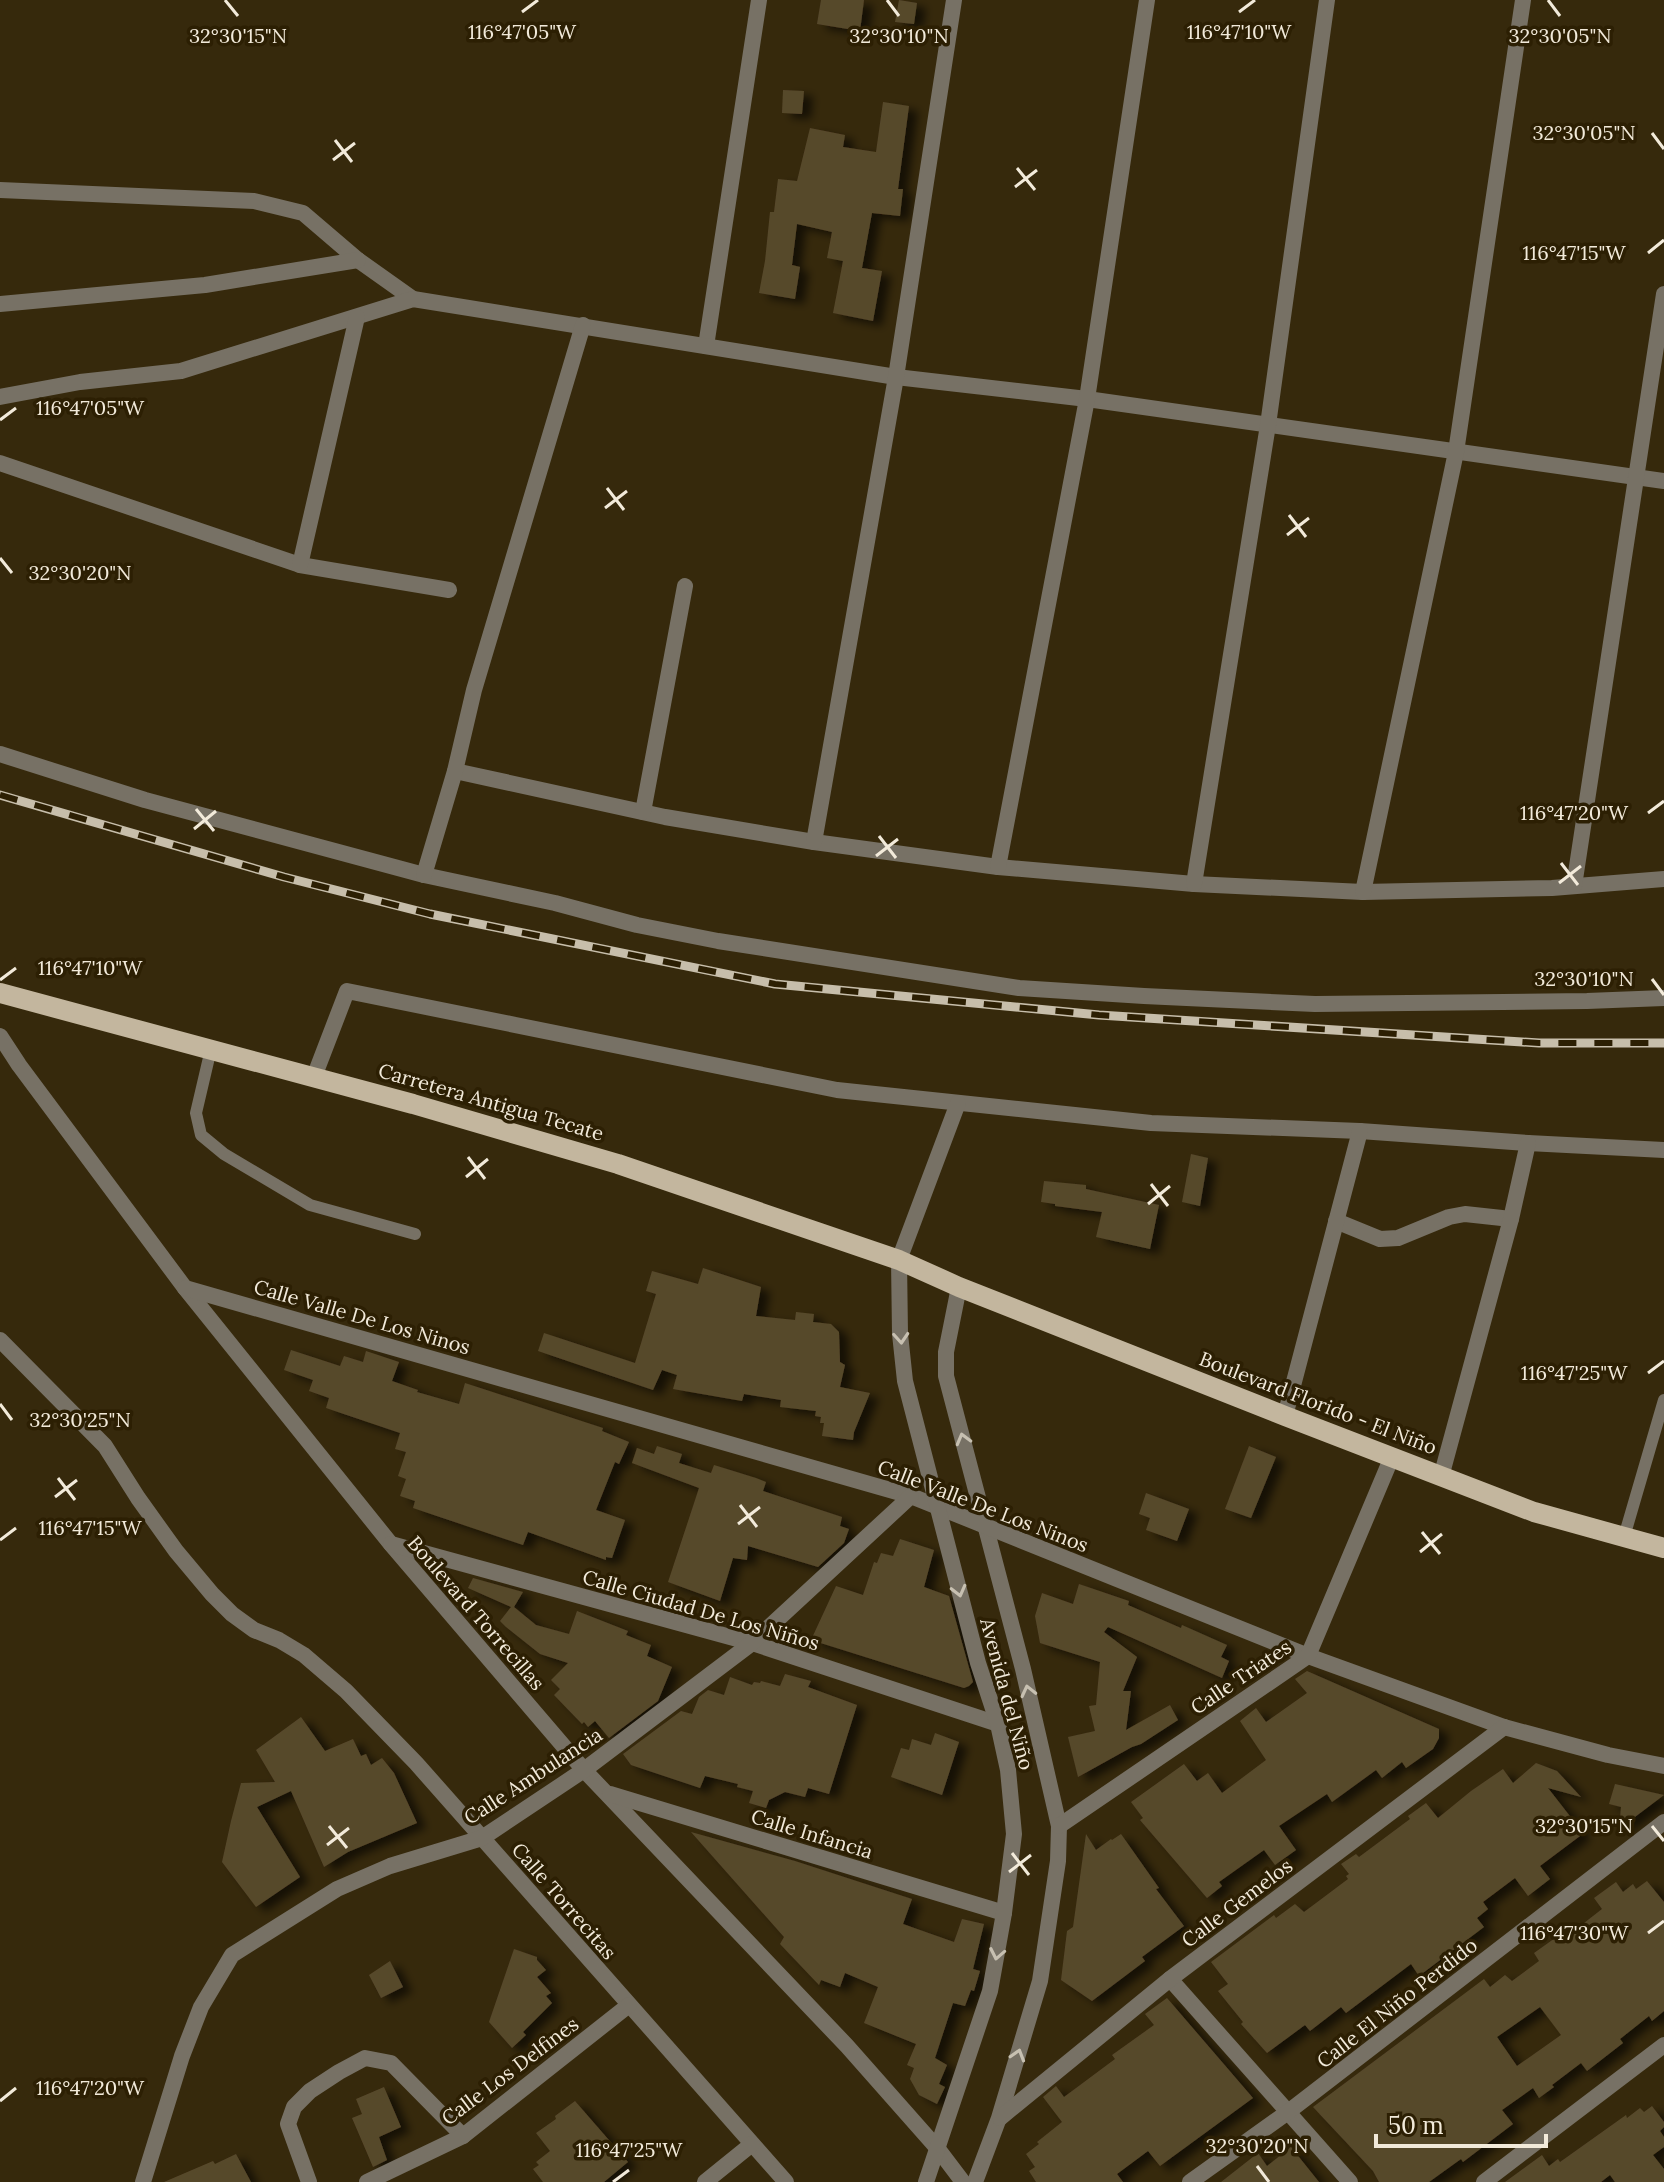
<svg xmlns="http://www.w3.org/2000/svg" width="1664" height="2182" font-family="Lora,serif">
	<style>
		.building { fill: #57482c; fill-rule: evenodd; filter: url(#shadow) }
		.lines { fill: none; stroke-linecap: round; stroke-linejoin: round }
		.service { stroke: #777165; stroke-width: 12 }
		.minor { stroke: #777165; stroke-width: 16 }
		.primary { stroke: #c3b69e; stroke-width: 20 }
		.rail-casing { stroke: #c7beab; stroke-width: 9 }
		.rail { stroke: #2c1f03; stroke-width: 6; stroke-dasharray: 18; stroke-linecap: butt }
		.oneway { stroke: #c7c0b1 }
		.ticks { fill: none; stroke: #f2eada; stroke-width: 3 }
		.labels { text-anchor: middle; stroke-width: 7; stroke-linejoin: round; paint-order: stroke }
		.street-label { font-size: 20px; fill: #f2eada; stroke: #2c1f03 }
		.ticks-label { font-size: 20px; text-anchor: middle; fill: #f2eada; stroke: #2c1f03; stroke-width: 7; stroke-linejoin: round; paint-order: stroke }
	</style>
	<defs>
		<filter id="shadow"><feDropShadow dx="9" dy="5" stdDeviation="4" flood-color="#0009"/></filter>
	</defs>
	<rect width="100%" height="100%" fill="#36290c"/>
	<g class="building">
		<polygon points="821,0 864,0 860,31 817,24"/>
		<polygon points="899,0 917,3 914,24 895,22"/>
		<polygon points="783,90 804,91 802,114 782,113"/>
		<polygon points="883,102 909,106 898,189 903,189 900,216 872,213 862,268 882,271 873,321 833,313 843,261 827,258 832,232 797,224 792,265 800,267 795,299 759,293 765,261 770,212 774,212 778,179 797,181 810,128 845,135 843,147 876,152"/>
		<polygon points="1191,1154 1208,1158 1200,1206 1182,1202"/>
		<polygon points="1044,1181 1086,1185 1086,1189 1159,1205 1150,1249 1096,1237 1102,1212 1055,1206 1055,1204 1041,1202"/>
		<polygon points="703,1268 761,1287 756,1316 795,1320 796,1312 814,1314 813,1322 831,1324 839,1332 840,1362 845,1365 840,1387 870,1393 854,1432 853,1440 822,1436 824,1423 820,1423 821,1417 815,1416 816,1411 780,1407 781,1400 744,1394 742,1401 673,1389 677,1375 662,1370 653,1390 538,1351 544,1333 635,1363 656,1294 646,1291 652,1271 698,1284"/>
		<polygon points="291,1350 340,1366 344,1356 363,1362 366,1351 399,1362 392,1381 418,1390 417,1392 459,1404 465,1383 603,1428 602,1431 629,1442 619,1464 615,1462 596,1510 625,1520 612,1558 606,1557 606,1560 528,1532 523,1545 413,1508 415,1501 400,1496 406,1479 398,1476 406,1452 395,1449 400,1433 326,1408 329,1398 309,1391 313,1380 284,1370"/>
		<polygon points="657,1446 682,1454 679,1463 711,1473 714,1465 756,1478 766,1482 763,1491 842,1517 840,1526 849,1529 844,1543 818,1567 748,1546 747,1560 733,1558 720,1601 668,1582 699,1488 632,1463 637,1448 654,1454"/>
		<polygon points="1249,1446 1276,1457 1251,1518 1225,1509"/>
		<polygon points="1146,1493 1189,1509 1177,1541 1146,1530 1150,1518 1139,1514"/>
		<polygon points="900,1539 934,1550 924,1587 949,1596 973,1682 969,1686 964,1688 811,1640 836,1586 863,1595 874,1562 877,1563 881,1553 893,1556"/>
		<polygon points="473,1578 523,1592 514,1607 536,1625 569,1634 577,1611 628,1631 626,1635 651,1645 647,1656 672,1667 658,1701 609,1738 595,1721 588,1727 584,1722 582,1724 554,1695 560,1689 551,1680 568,1663 540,1654 506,1627 500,1621 511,1607 468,1588"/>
		<polygon points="1079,1584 1129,1601 1128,1605 1181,1628 1182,1625 1227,1645 1221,1657 1229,1661 1222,1678 1108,1627 1104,1632 1137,1657 1123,1691 1131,1691 1126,1730 1170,1705 1178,1720 1141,1744 1132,1747 1078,1777 1068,1737 1095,1731 1089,1706 1096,1705 1100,1662 1040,1643 1035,1616 1042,1593 1073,1604"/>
		<polygon points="1307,1671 1439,1729 1439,1738 1433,1749 1406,1768 1402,1762 1382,1778 1376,1770 1332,1802 1327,1794 1279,1826 1296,1850 1275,1865 1264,1850 1219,1882 1222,1886 1207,1898 1140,1820 1143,1818 1131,1802 1184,1764 1197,1781 1208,1773 1222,1793 1266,1760 1240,1721 1256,1708 1266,1722 1307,1693 1295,1679"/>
		<polygon points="785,1674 811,1681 808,1687 857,1705 829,1794 808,1788 805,1797 785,1792 769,1800 766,1808 749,1803 753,1791 737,1787 738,1784 705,1776 700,1788 631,1765 623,1754 681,1711 692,1714 699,1697 708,1690 724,1695 730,1677 752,1685 754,1682 760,1683 761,1681 780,1686"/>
		<polygon points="301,1717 325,1751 353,1739 361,1756 366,1754 371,1765 382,1758 394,1773 417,1823 348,1852 324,1867 291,1791 257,1807 300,1877 256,1907 222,1862 231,1821 241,1783 275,1782 256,1750"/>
		<polygon points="935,1733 959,1742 942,1795 891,1777 901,1748 909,1750 912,1739 931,1745"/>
		<polygon points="1536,1763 1557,1771 1581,1797 1548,1788 1580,1829 1580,1836 1540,1866 1550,1879 1528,1896 1515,1878 1483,1902 1488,1909 1477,1918 1484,1927 1419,1976 1411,1964 1346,2013 1341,2007 1310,2031 1305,2025 1267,2053 1241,2024 1243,2022 1218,1991 1228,1984 1211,1962 1274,1915 1276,1918 1295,1904 1304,1912 1348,1879 1346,1876 1349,1874 1341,1864 1356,1854 1359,1857 1410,1819 1408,1816 1426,1803 1438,1818 1471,1791 1503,1769 1513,1783"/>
		<polygon points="1615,1784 1664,1795 1619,1829 1621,1807 1609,1804"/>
		<polygon points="691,1832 795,1861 912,1899 903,1924 954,1942 962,1919 984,1924 973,1969 980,1971 974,1991 971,1990 965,2006 953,2003 935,2058 947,2065 939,2084 945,2087 937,2104 919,2095 910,2079 914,2068 907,2065 916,2044 864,2023 878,1987 845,1973 840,1987 821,1980 819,1985 780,1944 784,1937"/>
		<polygon points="1086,1834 1096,1850 1111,1839 1112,1840 1121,1834 1159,1888 1156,1889 1184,1926 1142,1957 1145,1961 1092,2001 1061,1980 1067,1931 1073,1927"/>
		<path d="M1647,1881L1664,1902V2011L1652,2021L1649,2016L1620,2039L1623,2043L1587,2071L1581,2063L1552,2085L1554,2087L1539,2098L1533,2088L1502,2110L1513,2124L1463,2162L1461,2159L1429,2182H1379L1373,2171L1313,2107L1484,1979L1490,1987L1505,1975L1512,1981L1539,1961L1534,1953L1572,1926L1575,1930L1602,1909L1594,1898L1616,1882L1623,1892L1633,1884L1636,1889ZM1540,2007L1561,2035L1517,2066L1497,2037Z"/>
		<polygon points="514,1949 537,1957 537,1960 546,1970 537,1977 551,1993 546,1996 552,2003 523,2032 526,2035 512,2048 489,2022"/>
		<polygon points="390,1961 403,1987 381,1998 369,1975"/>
		<polygon points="1167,1998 1253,2098 1160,2166 1148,2151 1117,2174 1123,2182 1036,2182 1029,2171 1035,2167 1026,2154 1039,2144 1037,2142 1062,2122 1043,2097 1056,2086 1064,2097 1115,2059 1112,2055 1154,2025 1145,2014"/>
		<polygon points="384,2087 401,2127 379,2137 387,2160 373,2167 352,2118 362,2114 356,2099"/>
		<polygon points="575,2101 628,2162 604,2182 543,2182 533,2169 539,2165 536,2162 550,2151 536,2133 556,2119 555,2116"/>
		<polygon points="1652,2106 1664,2122 1664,2127 1660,2131 1664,2137 1664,2147 1653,2155 1664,2169 1664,2182 1615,2182 1610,2175 1601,2182 1505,2182 1542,2155 1549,2166 1558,2159 1560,2162 1626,2115 1627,2118 1640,2108 1644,2112"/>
		<polygon points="1291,2147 1319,2182 1221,2182 1258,2153 1267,2166"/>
		<polygon points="236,2154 251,2182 164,2182 213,2161 215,2164"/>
	</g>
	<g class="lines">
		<g class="service">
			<polyline points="211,1049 196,1113 201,1135 224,1154 310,1205 415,1234"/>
			<polyline points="1624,1537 1664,1400"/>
		</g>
		<g class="minor">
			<polyline points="0,190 254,201 303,213 358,260 413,299"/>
			<polyline points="0,304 205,285 358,260"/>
			<polyline points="706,346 759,0"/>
			<polyline points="0,397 80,382 181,371 413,299 896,377 1087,399 1664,481"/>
			<polyline points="0,463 300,565 449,590"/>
			<polyline points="300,565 357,317"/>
			<polyline points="0,754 145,800 424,875 555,903 637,925 718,941 1019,988 1144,996 1315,1004 1587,1001 1664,998"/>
			<polyline points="455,771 665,817 814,842 998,867 1194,884 1363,892 1552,888 1664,879"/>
			<polyline points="643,812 685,586"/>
			<polyline points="814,842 896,377 954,0"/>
			<polyline points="998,867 1087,399 1147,0"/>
			<polyline points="424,875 455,771 474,690 583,325"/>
			<polyline points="1194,884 1268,425 1327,0"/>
			<polyline points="1574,886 1664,294"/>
			<polyline points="1363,892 1456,452 1523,0"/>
			<polyline points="0,1036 19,1065 185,1288 390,1543 584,1770 847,2046 938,2149 963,2182"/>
			<polyline points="314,1077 347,991 837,1090 1151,1123 1360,1131 1528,1143 1664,1150"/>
			<polyline points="1336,1221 1380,1239 1398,1238 1449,1217 1465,1214 1511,1219"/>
			<polyline points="959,1287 946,1352 946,1376 1023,1669 1059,1826 1058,1861 1040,1981 999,2118 975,2182"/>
			<polyline points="185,1288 911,1496 1308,1656 1504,1727 1608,1755 1664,1766"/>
			<polyline points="0,1340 105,1446 138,1498 176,1551 212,1594 232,1614 254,1630 279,1640 304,1655 346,1691 416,1763 786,2182"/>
			<polyline points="1285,1416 1360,1131"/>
			<polyline points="1441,1477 1511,1219 1528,1143"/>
			<polyline points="391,1544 752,1643 998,1724"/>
			<polyline points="610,1794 1004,1913"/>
			<polyline points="1059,1826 1308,1656 1391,1459"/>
			<polyline points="1170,1979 1350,2182"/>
			<polyline points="1000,2118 1170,1979 1504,1727"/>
			<polyline points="143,2182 182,2056 201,2007 232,1955 337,1889 390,1866 482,1838 584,1770 752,1643 911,1496"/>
			<polyline points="309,2182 288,2124 294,2107 310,2091 339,2072 365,2058 391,2063 463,2136"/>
			<polyline points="367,2182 463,2136 629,2005"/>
			<polyline points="705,2182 752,2144"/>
			<polyline points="926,2182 990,1991 1004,1913 1014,1834 1008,1770 998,1724 978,1663 905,1381 900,1334 899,1260 958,1103"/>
			<polyline points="1190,2182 1288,2112 1664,1822"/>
			<polyline points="1484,2182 1664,2045"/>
		</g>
		<polyline class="primary" points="0,993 413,1104 618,1164 899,1260 959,1287 1285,1416 1534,1512 1664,1548"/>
		<g class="rail-casing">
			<polyline id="rail" points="0,795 284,877 430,914 775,984 1099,1015 1539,1043 1664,1043"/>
		</g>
		<use href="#rail" class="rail"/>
	</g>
	<defs><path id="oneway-chevron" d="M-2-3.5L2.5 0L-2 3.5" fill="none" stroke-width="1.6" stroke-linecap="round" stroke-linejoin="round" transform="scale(2)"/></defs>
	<g class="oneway">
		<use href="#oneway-chevron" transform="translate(901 1338) rotate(86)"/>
		<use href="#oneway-chevron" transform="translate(963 1439) rotate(-105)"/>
		<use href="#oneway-chevron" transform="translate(959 1591) rotate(76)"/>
		<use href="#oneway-chevron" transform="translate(1028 1691) rotate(-103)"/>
		<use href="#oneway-chevron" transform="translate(997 1954) rotate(101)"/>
		<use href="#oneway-chevron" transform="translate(1018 2055) rotate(-73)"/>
	</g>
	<path class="ticks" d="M225,0L238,16M887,0L899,16M1548,0L1560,16M522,12L538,0M1239,12L1255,0M1652,133L1664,149M335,140L352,162M333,160L355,143M1017,168L1035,190M1015,187L1037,170M1648,253L1664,240M0,420L16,408M607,488L624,510M605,508L627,491M1289,515L1306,537M1287,535L1309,518M0,558L12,573M196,809L214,831M1648,813L1664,801M194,829L216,811M879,836L896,858M876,856L898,839M1561,863L1578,885M1559,883L1581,866M1652,979L1664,995M0,980L16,968M468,1157L485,1179M466,1177L488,1159M1151,1184L1168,1206M1148,1204L1170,1186M1648,1373L1664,1361M0,1404L12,1420M58,1478L75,1500M55,1497L77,1480M740,1505L757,1527M738,1524L760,1507M1422,1532L1440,1554M0,1540L16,1528M1420,1552L1442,1534M329,1826L347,1848M1652,1826L1664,1841M327,1845L349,1828M1012,1853L1029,1875M1009,1872L1031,1855M1648,1933L1664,1921M0,2101L16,2088M1257,2166L1269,2182M613,2182L629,2170"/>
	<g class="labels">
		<g class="street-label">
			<text transform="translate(491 1102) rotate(16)" y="7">Carretera Antigua Tecate</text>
			<text transform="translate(362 1317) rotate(16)" y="7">Calle Valle De Los Ninos</text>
			<text transform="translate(1318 1403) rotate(21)" y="7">Boulevard Florido - El Niño</text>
			<text transform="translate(983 1506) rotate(21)" y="7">Calle Valle De Los Ninos</text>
			<text transform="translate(701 1610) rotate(16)" y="7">Calle Ciudad De Los Niños</text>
			<text transform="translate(476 1613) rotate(49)" y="7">Boulevard Torrecillas</text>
			<text transform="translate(1241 1677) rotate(-34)" y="7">Calle Triates</text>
			<text transform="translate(1007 1694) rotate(75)" y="7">Avenida del Niño</text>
			<text transform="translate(533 1776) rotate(-33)" y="7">Calle Ambulancia</text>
			<text transform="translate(812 1834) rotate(17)" y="7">Calle Infancia</text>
			<text transform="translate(564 1901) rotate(49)" y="7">Calle Torrecitas</text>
			<text transform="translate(1237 1903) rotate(-37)" y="7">Calle Gemelos</text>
			<text transform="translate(1397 2003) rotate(-38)" y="7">Calle El Niño Perdido</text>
			<text transform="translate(510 2071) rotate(-37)" y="7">Calle Los Delfines</text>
		</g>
	</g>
	<g class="ticks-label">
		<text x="1239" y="39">116°47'10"W</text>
		<text x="522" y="39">116°47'05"W</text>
		<text x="238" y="43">32°30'15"N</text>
		<text x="899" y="43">32°30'10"N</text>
		<text x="1560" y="43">32°30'05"N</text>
		<text x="1584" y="140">32°30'05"N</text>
		<text x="1574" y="260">116°47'15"W</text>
		<text x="90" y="415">116°47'05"W</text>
		<text x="80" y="580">32°30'20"N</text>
		<text x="1574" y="820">116°47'20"W</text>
		<text x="90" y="975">116°47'10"W</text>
		<text x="1584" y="986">32°30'10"N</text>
		<text x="1574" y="1380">116°47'25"W</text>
		<text x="80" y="1427">32°30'25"N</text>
		<text x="90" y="1535">116°47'15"W</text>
		<text x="1584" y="1833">32°30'15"N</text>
		<text x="1574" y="1940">116°47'30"W</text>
		<text x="90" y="2095">116°47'20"W</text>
		<text x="1257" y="2153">32°30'20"N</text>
		<text x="629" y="2157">116°47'25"W</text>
	</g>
	<path d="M1376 2134v12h170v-12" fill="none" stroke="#f2eada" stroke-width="4"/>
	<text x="1388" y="2134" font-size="24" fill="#f2eada" stroke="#2c1f03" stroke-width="6" paint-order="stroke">50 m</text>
</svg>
